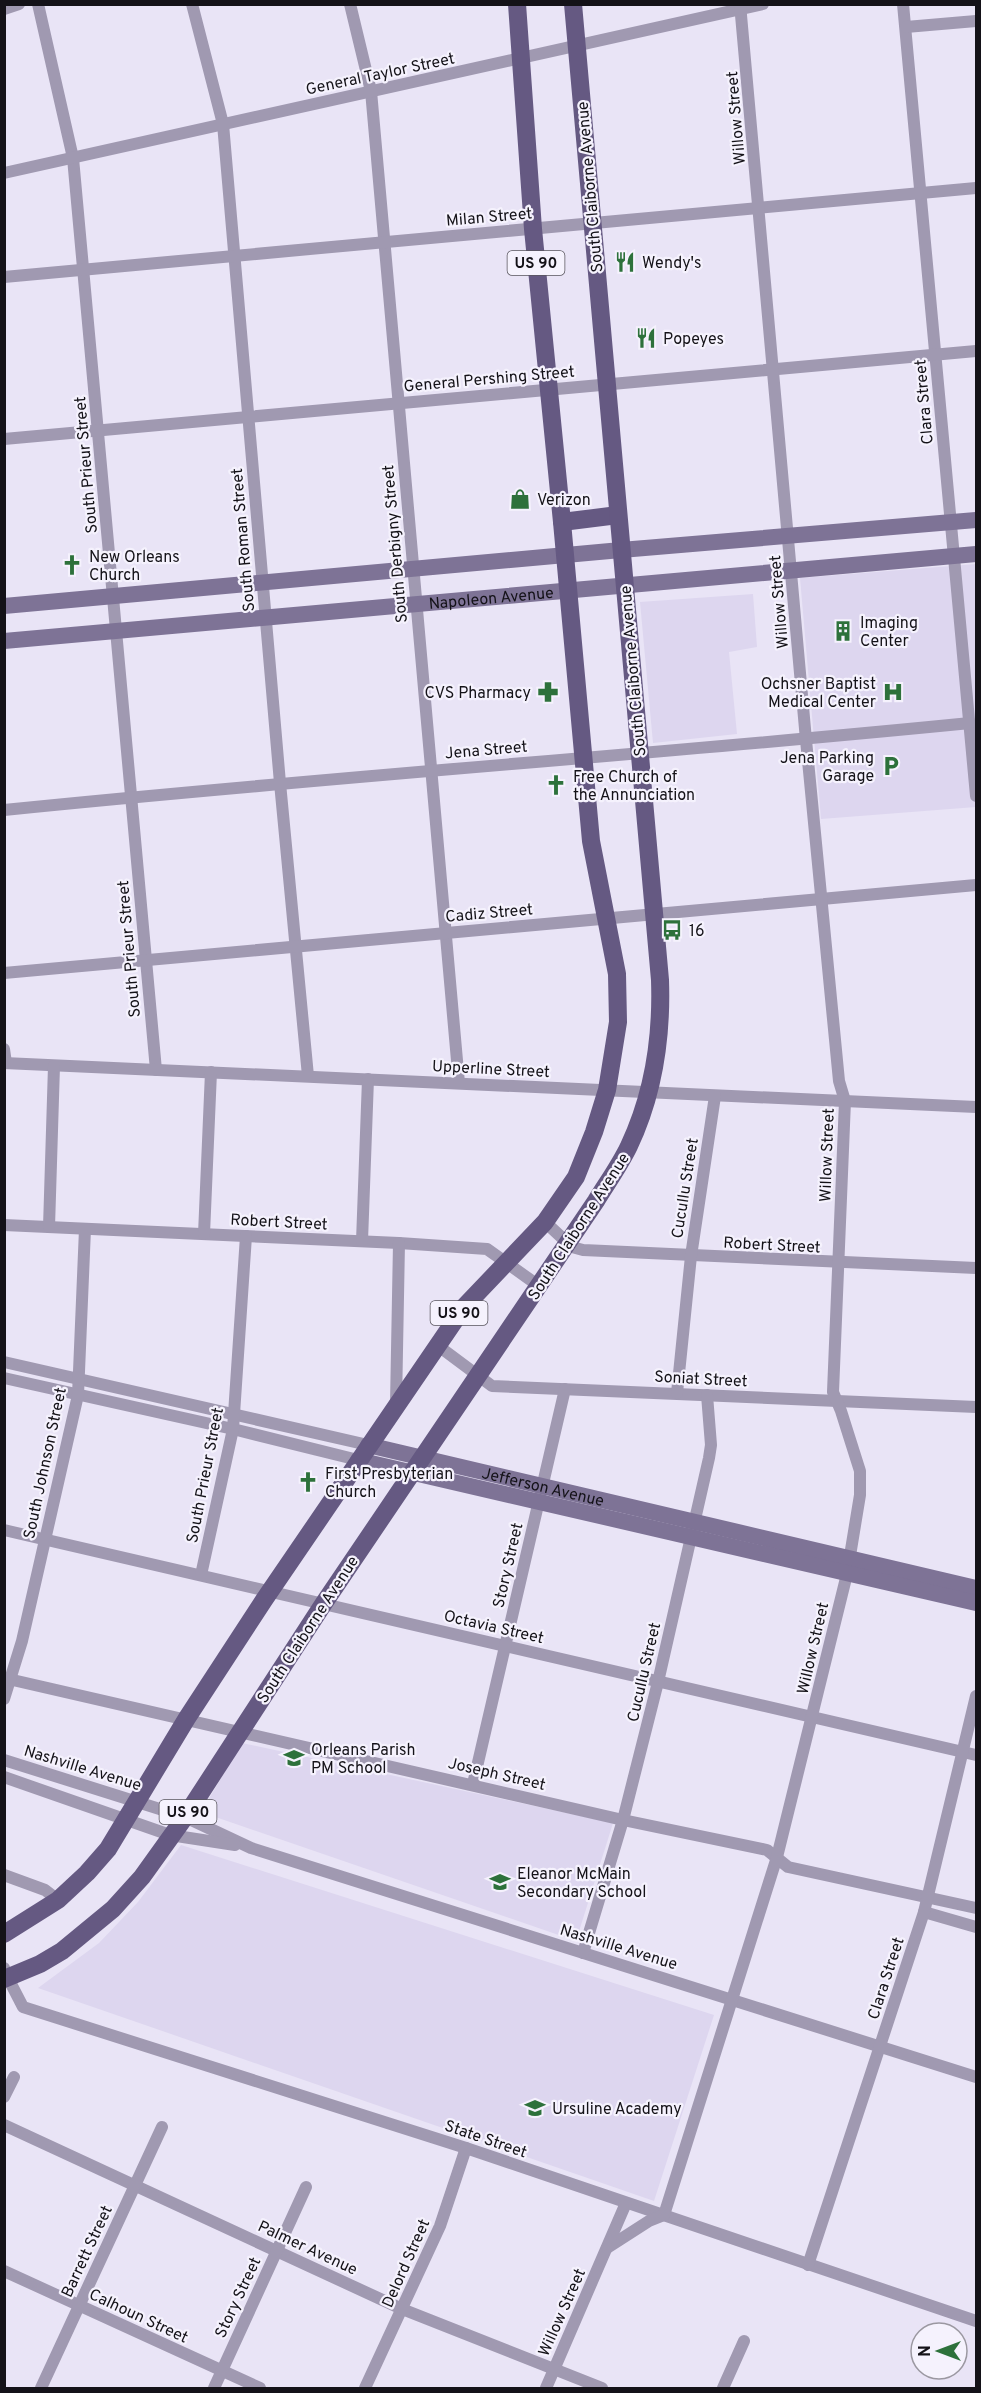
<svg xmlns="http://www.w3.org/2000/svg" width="981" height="2393" font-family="Overpass,sans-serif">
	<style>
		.built { fill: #ddd6ef }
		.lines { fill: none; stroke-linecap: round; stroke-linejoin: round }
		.street { stroke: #a099b1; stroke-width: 12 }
		.secondary { stroke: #7e7396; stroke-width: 16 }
		.primary { stroke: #655982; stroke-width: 18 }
		.labels { text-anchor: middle; stroke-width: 4.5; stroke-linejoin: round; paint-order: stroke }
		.shield { fill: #f5f2fd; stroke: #58555d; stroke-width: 1.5 }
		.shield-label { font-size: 15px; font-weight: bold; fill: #141218 }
		.street-label { font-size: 16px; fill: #141218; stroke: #f5f2fd }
		.poi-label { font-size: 16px; fill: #141218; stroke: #f5f2fd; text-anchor: start }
	</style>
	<rect width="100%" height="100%" fill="#e9e4f6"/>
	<g class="built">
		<polygon points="976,564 976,807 821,819 800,578"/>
		<polygon points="753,594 757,647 729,652 737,734 653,743 640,602"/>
		<polygon points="242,1743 613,1823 576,1941 201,1812"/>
		<polygon points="181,1845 714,2015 654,2201 38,1988 99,1943 138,1902"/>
	</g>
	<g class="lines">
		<g class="street">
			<polyline points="38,4 73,158 156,1070"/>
			<polyline points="192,4 223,124 280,783 308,1076"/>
			<polyline points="350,4 371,91 459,1083"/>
			<polyline points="903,4 976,796"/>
			<polyline points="4,9 19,4"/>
			<polyline points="906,27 976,21"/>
			<polyline points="4,173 763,4"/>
			<polyline points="4,277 976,188"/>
			<polyline points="4,439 976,351"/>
			<path d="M4,810C326,777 649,755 970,723"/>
			<polyline points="4,973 976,885"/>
			<polyline points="4,1049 6,1063"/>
			<polyline points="4,1063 976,1107"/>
			<polyline points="545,1222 572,1247 583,1250 976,1268"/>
			<polyline points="4,1225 399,1243 487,1249 539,1286"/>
			<polyline points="49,1227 54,1066"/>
			<polyline points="204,1234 211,1072"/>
			<polyline points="362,1241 368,1079"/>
			<polyline points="437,1345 492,1386 976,1407"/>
			<polyline points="4,1362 368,1445"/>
			<polyline points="4,1378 233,1429 358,1460"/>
			<polyline points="677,1393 691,1256 715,1096"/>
			<polyline points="396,1404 399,1243"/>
			<polyline points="4,1530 976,1755"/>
			<polyline points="201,1575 233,1429 246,1236"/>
			<polyline points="4,1678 623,1820 767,1850 788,1867 976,1908"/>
			<polyline points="4,1699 22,1641 78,1395 85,1229"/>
			<polyline points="4,1760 185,1817 251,1848 976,2077"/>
			<polyline points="4,1777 170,1835 235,1845"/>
			<polyline points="473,1784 565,1389"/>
			<polyline points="4,1875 45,1890 58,1900"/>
			<polyline points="924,1912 976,1927"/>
			<polyline points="583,1953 623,1820 658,1682 709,1458 711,1445 707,1395"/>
			<polyline points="4,1968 8,1978 23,2007 466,2148 976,2321"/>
			<polyline points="4,2097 14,2077"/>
			<polyline points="4,2125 402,2309 602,2388"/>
			<polyline points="607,2248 649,2221 664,2215 777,1857 847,1574 860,1495 860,1471 841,1411 833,1392 845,1101 839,1081 806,740 740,4"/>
			<polyline points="808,2265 924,1912 976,1696"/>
			<polyline points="4,2271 260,2388"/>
			<polyline points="41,2388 162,2127"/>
			<polyline points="214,2388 306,2187"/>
			<polyline points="365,2388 440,2226 466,2148"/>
			<polyline points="546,2388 626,2203"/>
			<polyline points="723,2388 744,2341"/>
		</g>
		<g class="secondary">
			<polyline points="4,606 621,550 976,520"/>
			<path id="s1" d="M4,641L976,554"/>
			<path id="s2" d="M368,1445L976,1588"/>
			<polyline points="358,1460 976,1603"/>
		</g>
		<g class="primary">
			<polyline points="562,522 618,515"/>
			<polyline points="4,1934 58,1900 87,1873 108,1849 187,1718 264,1600 464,1307 545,1222 576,1177 594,1132 607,1090 618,1022 617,974 591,841 562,522 533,229 517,4"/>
			<path d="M4,1979L40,1964L62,1951L113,1909L142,1877L185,1817L324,1603L596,1201C607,1183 620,1165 629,1146C654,1093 662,1038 660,980L573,4"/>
		</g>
	</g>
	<defs>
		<g id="restaurant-bare" transform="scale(1.62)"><path d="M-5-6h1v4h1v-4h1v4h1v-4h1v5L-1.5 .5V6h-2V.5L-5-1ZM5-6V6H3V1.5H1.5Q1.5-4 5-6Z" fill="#2d713b" stroke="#f5f2fd" stroke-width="2.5" paint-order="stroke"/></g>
		<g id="shop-bare" transform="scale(1.62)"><path d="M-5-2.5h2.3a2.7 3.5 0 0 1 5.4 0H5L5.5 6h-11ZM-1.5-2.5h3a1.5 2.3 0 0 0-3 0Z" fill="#2d713b" stroke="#f5f2fd" stroke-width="2.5" paint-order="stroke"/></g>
		<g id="church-bare" transform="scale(1.62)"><path d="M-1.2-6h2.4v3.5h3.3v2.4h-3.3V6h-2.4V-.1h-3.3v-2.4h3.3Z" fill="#2d713b" stroke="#f5f2fd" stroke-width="2.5" paint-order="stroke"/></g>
		<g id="building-bare" transform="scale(1.62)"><path d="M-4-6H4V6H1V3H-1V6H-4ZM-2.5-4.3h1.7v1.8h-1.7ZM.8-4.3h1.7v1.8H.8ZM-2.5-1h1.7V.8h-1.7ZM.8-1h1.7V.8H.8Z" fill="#2d713b" stroke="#f5f2fd" stroke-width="2.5" paint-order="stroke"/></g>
		<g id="pharmacy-bare" transform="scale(1.62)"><path d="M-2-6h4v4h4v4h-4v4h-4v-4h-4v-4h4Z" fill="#2d713b" stroke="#f5f2fd" stroke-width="2.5" paint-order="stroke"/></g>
		<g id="hospital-bare" transform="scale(1.62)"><path d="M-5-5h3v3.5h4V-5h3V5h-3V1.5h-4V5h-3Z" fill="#2d713b" stroke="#f5f2fd" stroke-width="2.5" paint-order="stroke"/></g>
		<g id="parking-bare" transform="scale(1.62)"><path d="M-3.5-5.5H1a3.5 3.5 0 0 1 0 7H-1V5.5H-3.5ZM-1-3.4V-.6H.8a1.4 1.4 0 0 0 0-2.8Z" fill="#2d713b" stroke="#f5f2fd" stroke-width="2.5" paint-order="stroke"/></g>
		<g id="bus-bare" transform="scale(1.62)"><path d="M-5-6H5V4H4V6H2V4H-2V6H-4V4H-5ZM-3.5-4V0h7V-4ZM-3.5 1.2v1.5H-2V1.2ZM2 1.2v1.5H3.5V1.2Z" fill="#2d713b" stroke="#f5f2fd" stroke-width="2.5" paint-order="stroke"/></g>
		<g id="school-bare" transform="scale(1.62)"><path d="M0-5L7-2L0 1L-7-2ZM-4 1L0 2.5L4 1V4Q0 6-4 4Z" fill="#2d713b" stroke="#f5f2fd" stroke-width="2.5" paint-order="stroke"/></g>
	</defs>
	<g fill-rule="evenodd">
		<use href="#restaurant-bare" x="625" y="262"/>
		<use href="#restaurant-bare" x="646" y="338"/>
		<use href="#shop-bare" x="520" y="499"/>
		<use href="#church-bare" x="72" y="565"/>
		<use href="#building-bare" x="843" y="631"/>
		<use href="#pharmacy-bare" x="548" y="692"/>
		<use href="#hospital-bare" x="893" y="692"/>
		<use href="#parking-bare" x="891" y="766"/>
		<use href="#church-bare" x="556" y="785"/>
		<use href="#bus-bare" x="672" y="930"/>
		<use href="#church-bare" x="308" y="1482"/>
		<use href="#school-bare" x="294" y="1758"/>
		<use href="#school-bare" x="500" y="1882"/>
		<use href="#school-bare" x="535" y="2108"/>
	</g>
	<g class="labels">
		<g class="shield">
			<rect x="507.5" y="251" width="57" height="24" rx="4.5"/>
			<rect x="430.5" y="1301" width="57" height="24" rx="4.5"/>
			<rect x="159.5" y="1800" width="57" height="24" rx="4.5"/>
		</g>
		<g class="shield-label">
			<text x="536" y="268">US 90</text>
			<text x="459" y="1318">US 90</text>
			<text x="188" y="1817">US 90</text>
		</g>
		<g class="street-label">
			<text transform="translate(380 73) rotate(-12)" y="6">General Taylor Street</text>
			<text transform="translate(735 118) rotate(-95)" y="6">Willow Street</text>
			<text transform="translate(589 187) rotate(-95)" y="6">South Claiborne Avenue</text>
			<text transform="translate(489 216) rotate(-5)" y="6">Milan Street</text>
			<text transform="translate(489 378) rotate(-5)" y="6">General Pershing Street</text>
			<text transform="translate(923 402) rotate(-95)" y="6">Clara Street</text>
			<text transform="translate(85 465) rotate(-95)" y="6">South Prieur Street</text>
			<text transform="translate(242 540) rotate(-95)" y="6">South Roman Street</text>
			<text transform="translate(394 544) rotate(-95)" y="6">South Derbigny Street</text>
			<text dy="6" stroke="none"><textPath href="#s1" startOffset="489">Napoleon Avenue</textPath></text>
			<text transform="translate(778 602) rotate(-95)" y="6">Willow Street</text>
			<text transform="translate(632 671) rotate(-95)" y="6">South Claiborne Avenue</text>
			<text transform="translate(486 749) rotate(-5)" y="6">Jena Street</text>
			<text transform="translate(489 912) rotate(-5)" y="6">Cadiz Street</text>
			<text transform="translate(128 949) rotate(-95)" y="6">South Prieur Street</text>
			<text transform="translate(491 1068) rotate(3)" y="6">Upperline Street</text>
			<text transform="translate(826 1155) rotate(-88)" y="6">Willow Street</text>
			<text transform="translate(684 1188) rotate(-81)" y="6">Cucullu Street</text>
			<text transform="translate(279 1221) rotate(3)" y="6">Robert Street</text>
			<text transform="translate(578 1226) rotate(-57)" y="6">South Claiborne Avenue</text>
			<text transform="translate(772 1244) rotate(3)" y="6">Robert Street</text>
			<text transform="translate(701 1378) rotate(3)" y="6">Soniat Street</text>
			<text transform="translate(44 1463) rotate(-78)" y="6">South Johnson Street</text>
			<text transform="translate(204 1475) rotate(-79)" y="6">South Prieur Street</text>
			<text dy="6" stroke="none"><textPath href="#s2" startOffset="180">Jefferson Avenue</textPath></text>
			<text transform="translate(507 1565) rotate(-77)" y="6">Story Street</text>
			<text transform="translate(494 1626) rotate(13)" y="6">Octavia Street</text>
			<text transform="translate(307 1629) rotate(-57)" y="6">South Claiborne Avenue</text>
			<text transform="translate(812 1648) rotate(-77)" y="6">Willow Street</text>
			<text transform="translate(643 1672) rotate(-77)" y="6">Cucullu Street</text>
			<text transform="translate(83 1767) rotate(17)" y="6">Nashville Avenue</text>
			<text transform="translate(497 1773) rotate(13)" y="6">Joseph Street</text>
			<text transform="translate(619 1946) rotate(17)" y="6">Nashville Avenue</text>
			<text transform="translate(885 1978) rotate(-72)" y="6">Clara Street</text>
			<text transform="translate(486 2138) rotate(19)" y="6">State Street</text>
			<text transform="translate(308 2247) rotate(25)" y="6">Palmer Avenue</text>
			<text transform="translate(86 2251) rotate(-65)" y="6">Barrett Street</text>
			<text transform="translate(405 2263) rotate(-66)" y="6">Delord Street</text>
			<text transform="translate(237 2297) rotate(-65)" y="6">Story Street</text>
			<text transform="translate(561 2312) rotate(-66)" y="6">Willow Street</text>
			<text transform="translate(139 2315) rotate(25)" y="6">Calhoun Street</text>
		</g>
		<g class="poi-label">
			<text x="642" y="268">Wendy's</text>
			<text x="663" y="344">Popeyes</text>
			<text x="537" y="505">Verizon</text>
			<text x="89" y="562">New Orleans<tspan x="89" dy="18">Church</tspan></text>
			<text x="860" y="628">Imaging<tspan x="860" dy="18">Center</tspan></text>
			<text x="876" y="689" text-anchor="end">Ochsner Baptist<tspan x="876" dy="18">Medical Center</tspan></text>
			<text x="531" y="698" text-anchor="end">CVS Pharmacy</text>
			<text x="874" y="763" text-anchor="end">Jena Parking<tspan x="874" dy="18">Garage</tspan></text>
			<text x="573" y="782">Free Church of<tspan x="573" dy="18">the Annunciation</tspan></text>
			<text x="689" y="936">16</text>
			<text x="325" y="1479">First Presbyterian<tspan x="325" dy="18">Church</tspan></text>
			<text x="311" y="1755">Orleans Parish<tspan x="311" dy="18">PM School</tspan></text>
			<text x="517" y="1879">Eleanor McMain<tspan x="517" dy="18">Secondary School</tspan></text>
			<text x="552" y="2114">Ursuline Academy</text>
		</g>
	</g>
	<rect width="981" height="2393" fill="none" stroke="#141218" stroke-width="12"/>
	<g transform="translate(939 2351) rotate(270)"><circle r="28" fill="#f5f2fd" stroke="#9b98a1" stroke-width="1.5"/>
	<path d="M0-4.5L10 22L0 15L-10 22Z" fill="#2d713b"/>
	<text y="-9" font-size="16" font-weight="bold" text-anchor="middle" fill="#141218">N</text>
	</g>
</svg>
